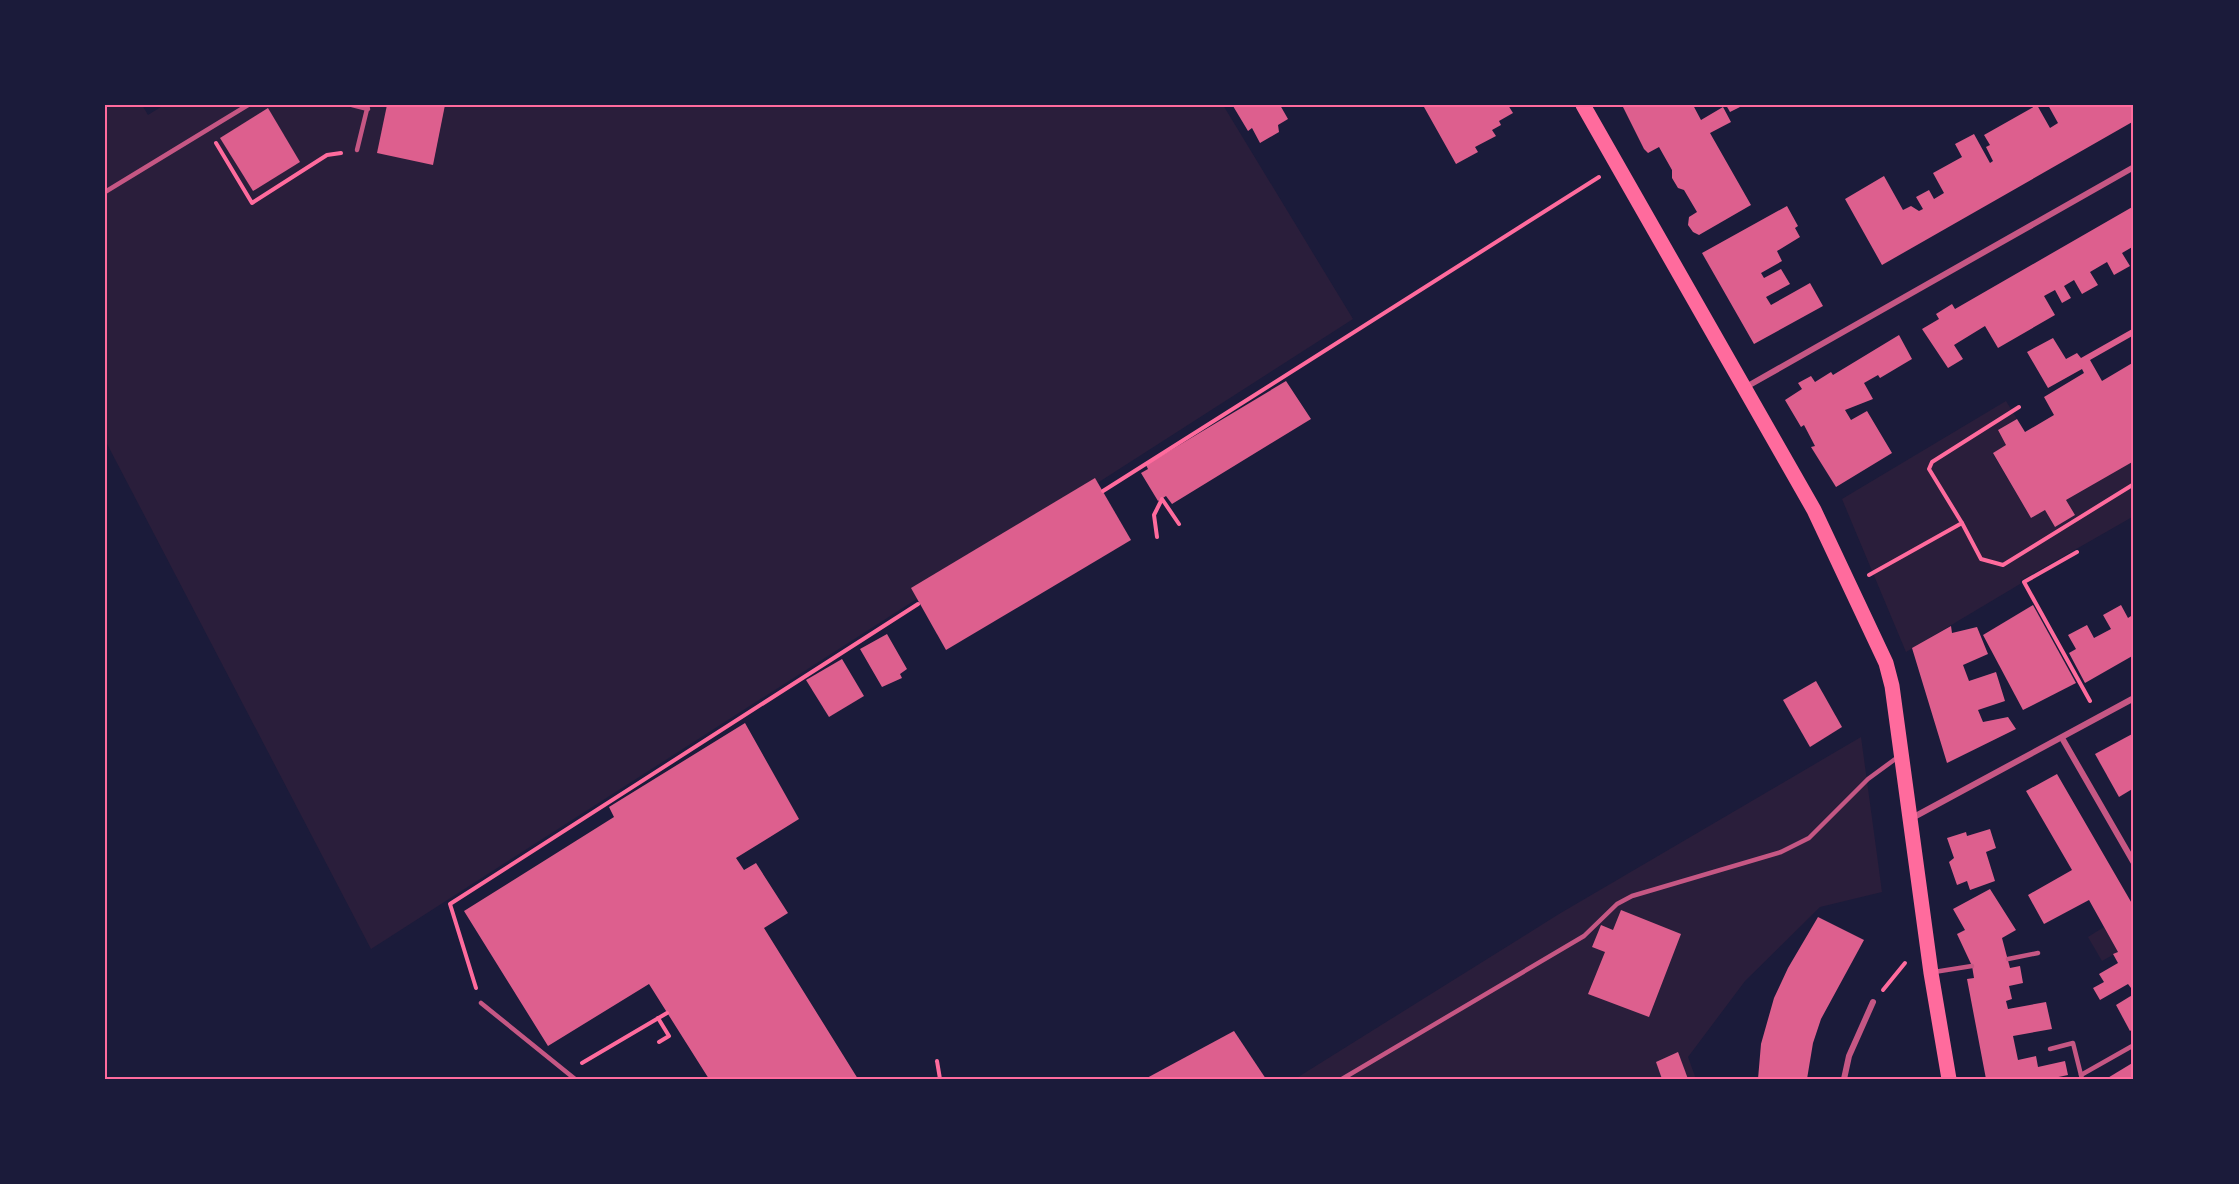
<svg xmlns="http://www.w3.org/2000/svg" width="2239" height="1184" font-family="'Alegreya Sans',sans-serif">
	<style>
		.green { fill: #2a1e3b }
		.building { fill: #dd5f8e }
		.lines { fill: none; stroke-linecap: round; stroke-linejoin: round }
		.path { stroke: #ff6b9d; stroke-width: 4 }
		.service { stroke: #c65784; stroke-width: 4.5 }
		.minor { stroke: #c65784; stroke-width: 6 }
		.primary { stroke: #ff6b9d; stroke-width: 15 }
		.neatline { fill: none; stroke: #ff6b9d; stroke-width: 2 }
	</style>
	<rect width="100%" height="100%" fill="#1b1b3a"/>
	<g class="green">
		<polygon points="105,105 142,105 148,115 164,105 1223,105 1353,319 371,949 105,440"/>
		<polygon points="2006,401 2017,419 1998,430 2006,445 1993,454 2031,518 2045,510 2055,527 2075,515 2066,500 2134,461 2134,516 2020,581 2020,584 1906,652 1842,499"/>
		<polygon points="1861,737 1882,892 1820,907 1745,981 1688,1057 1696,1079 1295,1079 1559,914"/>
		<polygon points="2104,927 2118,952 2102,961 2088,937"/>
	</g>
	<g class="building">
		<polygon points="387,105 445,105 433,165 377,153"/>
		<polygon points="1235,105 1280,105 1288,119 1278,125 1279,132 1260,143 1252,128 1248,131 1233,106"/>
		<polygon points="1427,105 1508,105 1513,113 1499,121 1501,125 1492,130 1496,136 1475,147 1478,152 1456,164 1424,107"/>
		<polygon points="1622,105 1693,105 1701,120 1723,107 1731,122 1710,133 1751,205 1699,235 1693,232 1688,225 1689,217 1697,212 1684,190 1678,188 1672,178 1672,170 1659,147 1648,153 1644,149"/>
		<polygon points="1726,105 1744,105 1730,112"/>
		<polygon points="2037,105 2050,128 2058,123 2048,105 2134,105 2134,121 1882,265 1845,199 1884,176 1903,210 1911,206 1919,211 1923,209 1916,197 1929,190 1934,199 1944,193 1933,173 1962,157 1955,144 1974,134 1990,163 1993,161 1986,147 1990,145 1984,135"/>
		<polygon points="268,108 300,162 253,191 220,138"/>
		<polygon points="1787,206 1798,226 1795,228 1800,237 1777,251 1782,261 1761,273 1764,278 1781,269 1790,284 1766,297 1771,305 1810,283 1823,306 1754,344 1702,253"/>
		<polygon points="2134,206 2134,246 2122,253 2130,266 2114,275 2107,262 2090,272 2098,285 2082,294 2074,280 2064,286 2071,298 2062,303 2055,290 2044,296 2055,315 1998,348 1985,326 1954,345 1963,359 1948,368 1922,329 1939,319 1936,314 1952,304 1955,309"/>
		<polygon points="2134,328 2134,335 2090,360 2102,381 2134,362 2134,461 2066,500 2075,515 2055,527 2045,510 2031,518 1993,453 2006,445 1998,430 2017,419 2025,432 2054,415 2044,397 2084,373 2082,369 2048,388 2027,352 2053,338 2066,359 2077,353 2081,358"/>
		<polygon points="1899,335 1912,359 1880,378 1878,375 1864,383 1873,399 1845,410 1851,420 1867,411 1892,453 1836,487 1811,447 1815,446 1804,425 1801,427 1785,400 1802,389 1798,383 1811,376 1815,382 1831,372 1833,375"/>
		<polygon points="1286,381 1311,419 1172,504 1166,496 1158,501 1141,473 1148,469 1146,465"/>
		<polygon points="1095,478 1131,540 946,650 911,588"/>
		<polygon points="2033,605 2076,683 2023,710 1983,635"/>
		<polygon points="2121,605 2128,618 2134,614 2134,655 2085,683 2069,653 2076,649 2068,635 2087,625 2094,638 2111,629 2103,615"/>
		<polygon points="1951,626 1952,633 1977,627 1988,654 1963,665 1969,681 1996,672 2005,701 1978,710 1983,722 2008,717 2016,729 1947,763 1912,648"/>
		<polygon points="887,634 907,669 900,674 902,678 882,687 860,649"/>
		<polygon points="842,659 864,696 829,717 806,680"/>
		<polygon points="1816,681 1842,727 1810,747 1783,700"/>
		<polygon points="745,723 799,819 736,858 744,870 756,863 788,913 764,928 858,1079 709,1079 649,984 548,1046 464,911 614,817 609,807"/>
		<polygon points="2134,733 2134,788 2119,797 2095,754"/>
		<polygon points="2057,774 2134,907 2134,992 2128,984 2100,1000 2093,988 2104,982 2099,974 2118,963 2113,954 2118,952 2089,900 2044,924 2028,895 2072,870 2026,791"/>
		<polygon points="1990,829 1996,848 1986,852 1995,881 1970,890 1967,881 1957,885 1949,862 1954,858 1947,838 1966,832 1967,836"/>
		<polygon points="1990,889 2016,930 2002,938 2010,968 2020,966 2023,983 2009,986 2012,999 2006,1001 2008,1009 2046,1002 2052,1029 2013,1036 2018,1060 2036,1056 2038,1067 2065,1061 2068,1075 2049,1079 1986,1079 1967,979 1974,978 1972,966 1957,934 1965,930 1953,909"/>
		<polygon points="1621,910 1681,934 1649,1017 1588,994 1605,952 1592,947 1601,925 1613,930"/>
		<polygon points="1818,917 1864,940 1821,1019 1813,1043 1807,1079 1758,1079 1761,1044 1774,998 1788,968"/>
		<polygon points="2134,994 2134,1028 2130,1031 2116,1005"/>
		<polygon points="1234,1031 1266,1079 1145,1079"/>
		<polygon points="1678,1052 1688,1079 1662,1079 1656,1062"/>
		<polygon points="2134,1062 2134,1079 2106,1079"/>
	</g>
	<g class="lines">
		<g class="path">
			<polyline points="216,143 252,203 327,155 341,153"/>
			<polyline points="1103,491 1599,177"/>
			<polyline points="1962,523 1981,559 2003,565 2134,484"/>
			<polyline points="1157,537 1154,515 1162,499 1179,524"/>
			<polyline points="2077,552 2024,582 2090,701"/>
			<polyline points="1869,575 1962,523 1929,469 1932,462 2019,407"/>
			<polyline points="476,988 450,904 918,604"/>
			<polyline points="1883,990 1905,963"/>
			<polyline points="658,1018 669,1036 659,1042"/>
			<polyline points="937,1061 940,1079"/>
			<polyline points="582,1063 667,1013"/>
		</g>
		<g class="service">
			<polyline points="352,105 368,109"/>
			<polyline points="357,150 368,105"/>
			<polyline points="105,192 248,105"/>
			<polyline points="2008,959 2038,953"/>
			<polyline points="1934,972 1972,966"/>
			<polyline points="481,1003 575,1079"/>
			<polyline points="2050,1049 2073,1043 2082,1079"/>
			<polyline points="2081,1075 2134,1045"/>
			<polyline points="1342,1079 1584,936 1617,904 1632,896 1781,852 1809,838 1868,779 1898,757"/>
		</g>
		<g class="minor">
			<polyline points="1746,387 2134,167"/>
			<polyline points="2062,738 2134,863"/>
			<polyline points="1912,818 2134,698"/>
			<polyline points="1844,1079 1849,1056 1873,1002"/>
		</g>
		<polyline class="primary" points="1583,105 1814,510 1886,663 1892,686 1931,973 1949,1079"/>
	</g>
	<rect width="2239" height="1184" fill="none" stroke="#1b1b3a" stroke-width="213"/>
	<rect x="106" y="106" width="2026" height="972" class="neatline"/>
</svg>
